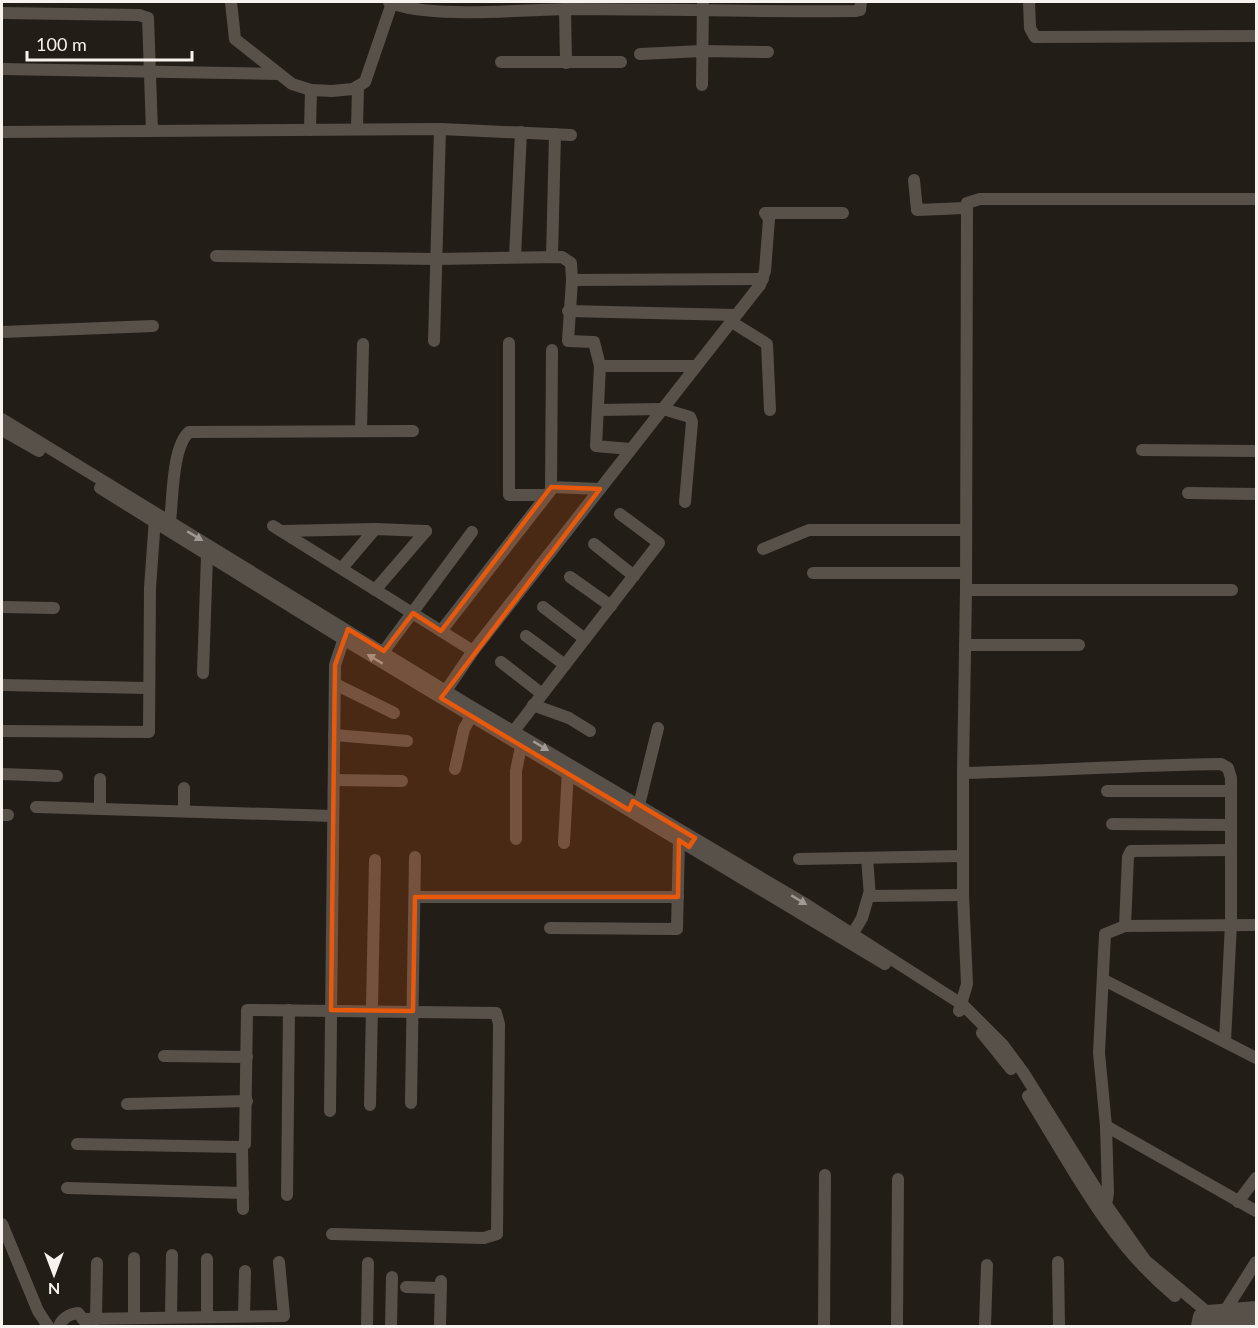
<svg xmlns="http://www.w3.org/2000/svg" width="1258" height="1328" font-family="Lato,sans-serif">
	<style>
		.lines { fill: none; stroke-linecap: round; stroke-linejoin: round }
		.minor { stroke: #58514a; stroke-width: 12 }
		.tertiary { stroke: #58514a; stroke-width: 14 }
		.oneway { fill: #a09994 }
		.marked { fill: #e8590c; fill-opacity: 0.2; stroke: #e8590c; stroke-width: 4.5; stroke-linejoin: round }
	</style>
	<rect width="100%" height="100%" fill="#231d17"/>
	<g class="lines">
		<g class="minor">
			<polyline points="231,2 235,39 292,84 311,90 332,91 353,89 365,82 392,3"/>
			<path d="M389,2C427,19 521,10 565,9C662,9 759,12 856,11L860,10L861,2"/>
			<polyline points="1029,2 1030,28 1035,37 1256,36"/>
			<polyline points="565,9 566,63"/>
			<polyline points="2,13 139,15 148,18 152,131"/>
			<polyline points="640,54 702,51 768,52"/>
			<polyline points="501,62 621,62"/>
			<polyline points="2,69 278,74"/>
			<polyline points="702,85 703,2"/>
			<polyline points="357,129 358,86"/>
			<polyline points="310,130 311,90"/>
			<polyline points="2,132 440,129 571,135"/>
			<polyline points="914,180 917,210 965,208"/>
			<polyline points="216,256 436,259 562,257 571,263 572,280"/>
			<polyline points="515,257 521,132"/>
			<polyline points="552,257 555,134"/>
			<polyline points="568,311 735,315"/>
			<polyline points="730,321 767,344 770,410"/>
			<polyline points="2,332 153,326"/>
			<polyline points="434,341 440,129"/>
			<polyline points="509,343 509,495 546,495"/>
			<polyline points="600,366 596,446 630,449"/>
			<polyline points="695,366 600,366 594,342 568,341 572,280 763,279"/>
			<polyline points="598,410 663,409 690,417 692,422 685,502"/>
			<polyline points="2,419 472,707 807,905 963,1005 1003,1045 1023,1072 1105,1203 1145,1260 1212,1316"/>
			<polyline points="2,430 39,451"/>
			<polyline points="361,430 363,344"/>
			<polyline points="1142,450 1256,451"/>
			<polyline points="551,487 600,489"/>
			<polyline points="100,488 343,639 885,964"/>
			<polyline points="1188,493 1256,494"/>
			<path d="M170,521C173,498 172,447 189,432L413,431"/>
			<polyline points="273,526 473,651"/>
			<polyline points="282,531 375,529 426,531"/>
			<polyline points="594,544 634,576"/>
			<polyline points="763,549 809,530 965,530"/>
			<polyline points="342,568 375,529"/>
			<polyline points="813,573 966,573"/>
			<polyline points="570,577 611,606"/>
			<polyline points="375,590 426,531"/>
			<polyline points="966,590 1232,590"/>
			<polyline points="2,607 54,608"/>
			<polyline points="543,607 585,639"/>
			<polyline points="441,631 551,490 552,350"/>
			<polyline points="526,636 565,665"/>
			<polyline points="965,645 1079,645"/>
			<polyline points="384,651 472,532"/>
			<polyline points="501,662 542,694"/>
			<polyline points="203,673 207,556"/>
			<polyline points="335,684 394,713"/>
			<polyline points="2,685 148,688"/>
			<polyline points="443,695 473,651 760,285 765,271 769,219 765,213 843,213"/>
			<polyline points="533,705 569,718 590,731"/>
			<polyline points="2,731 149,732 150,588 155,518"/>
			<polyline points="334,735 407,741"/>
			<polyline points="510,736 659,543 620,514"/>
			<polyline points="455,769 464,729 474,711"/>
			<path d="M963,773C1049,771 1135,765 1221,764L1228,768L1231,778V924L1225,1041"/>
			<polyline points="2,774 57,776"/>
			<polyline points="100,779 100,809"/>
			<polyline points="334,780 402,781"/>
			<polyline points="1107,791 1231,791"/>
			<polyline points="639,805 658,728"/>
			<polyline points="36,807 333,816"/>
			<polyline points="184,811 184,788"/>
			<polyline points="2,815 8,815"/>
			<polyline points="1112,824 1231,825"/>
			<polyline points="516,839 516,771 521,747"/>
			<polyline points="564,843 568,770"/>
			<polyline points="867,858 870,896 963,895"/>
			<polyline points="799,859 963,856"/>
			<polyline points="415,897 678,897"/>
			<polyline points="1125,926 1128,857 1131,851 1231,850"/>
			<polyline points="550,928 677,929 679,840"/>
			<polyline points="849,940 862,918 869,894"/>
			<polyline points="1104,980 1256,1058"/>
			<polyline points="959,1011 967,984 963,895 963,773 966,590 967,203 980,199 1256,199"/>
			<polyline points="982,1033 1011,1069"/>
			<polyline points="164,1056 247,1057"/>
			<path d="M1028,1096C1072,1167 1109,1242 1175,1296"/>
			<polyline points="411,1103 415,857"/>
			<polyline points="127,1104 247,1101"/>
			<polyline points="370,1105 375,860"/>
			<polyline points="330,1111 335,665 346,632"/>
			<polyline points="1106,1126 1256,1211"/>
			<polyline points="77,1144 239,1147 245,1144 247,1010 496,1013 499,1024 497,1234 484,1238 332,1234"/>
			<polyline points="242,1146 243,1209"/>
			<polyline points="67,1188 243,1193"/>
			<polyline points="287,1195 289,1010"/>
			<polyline points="1238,1202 1256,1178"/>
			<polyline points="1102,1205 1107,1200 1108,1193 1106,1126 1099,1053 1105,934 1125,926 1256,925"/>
			<polyline points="2,1224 38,1311 48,1326"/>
			<polyline points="134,1258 134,1318"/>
			<polyline points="1058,1262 1059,1326"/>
			<polyline points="406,1287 441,1288"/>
			<polyline points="1225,1311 1256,1262"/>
			<polyline points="244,1316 245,1271"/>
			<polyline points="171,1317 172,1255"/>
			<polyline points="207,1317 207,1259"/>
			<polyline points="83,1319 284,1316 279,1262"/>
			<polyline points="96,1319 97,1263"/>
			<path d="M59,1326C62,1319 69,1314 78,1313L86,1323"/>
			<polyline points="367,1326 368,1263"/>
			<polyline points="391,1326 392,1277"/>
			<polyline points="440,1326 441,1281"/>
			<polyline points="824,1326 825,1175"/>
			<polyline points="897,1326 898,1179"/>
			<polyline points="985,1326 987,1265"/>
		</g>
		<g class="tertiary">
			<polyline points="1199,1324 1256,1319"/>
			<polyline points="1198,1326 1200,1316 1208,1312 1256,1308"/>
		</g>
	</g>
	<defs><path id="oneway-solid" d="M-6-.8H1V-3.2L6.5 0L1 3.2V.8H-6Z" transform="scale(1.5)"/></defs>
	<g class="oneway">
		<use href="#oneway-solid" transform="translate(195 536) rotate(31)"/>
		<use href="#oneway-solid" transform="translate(375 659) rotate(-149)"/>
		<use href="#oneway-solid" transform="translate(541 746) rotate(31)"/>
		<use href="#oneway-solid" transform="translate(799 900) rotate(31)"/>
	</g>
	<path class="marked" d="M551,487L600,489L441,698L629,810L633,801L695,838L689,847L679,840L678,897H415L413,1011L331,1010L335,665L348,629L384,651L413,613L441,631Z"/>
	<rect width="1258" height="1328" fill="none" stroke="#f7f2ee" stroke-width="6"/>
	<g transform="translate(54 1274) rotate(180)" stroke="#231d17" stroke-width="4.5" paint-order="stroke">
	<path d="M0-4.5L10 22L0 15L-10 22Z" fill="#f7f2ee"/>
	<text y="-9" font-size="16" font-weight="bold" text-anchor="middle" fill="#f7f2ee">N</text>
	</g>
	<path d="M27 51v9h165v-9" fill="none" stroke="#f7f2ee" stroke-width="3"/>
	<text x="36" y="51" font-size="18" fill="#f7f2ee" stroke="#231d17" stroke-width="4.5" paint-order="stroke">100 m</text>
</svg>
